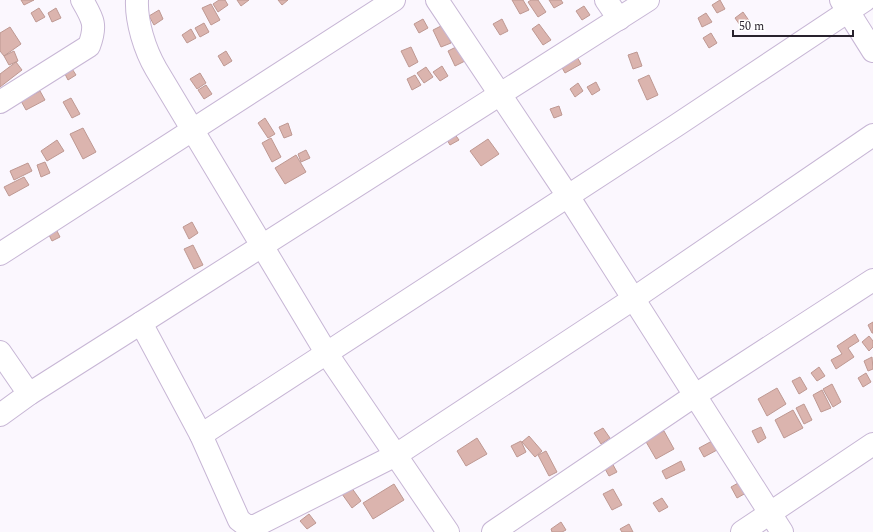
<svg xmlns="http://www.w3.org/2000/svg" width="873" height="532" font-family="Spectral,serif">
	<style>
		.building { fill: #dbb4ae; stroke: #be9892 }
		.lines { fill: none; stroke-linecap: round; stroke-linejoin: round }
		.minor-casing { stroke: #c7b6d5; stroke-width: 24 }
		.minor { stroke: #fff; stroke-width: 22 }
	</style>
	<rect width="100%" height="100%" fill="#fbf7fe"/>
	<g class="building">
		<polygon points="21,0 34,0 24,5"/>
		<polygon points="219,0 225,0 228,5 218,12 213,4"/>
		<polygon points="237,0 249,0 241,6"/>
		<polygon points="278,0 288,0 282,5"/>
		<polygon points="512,0 523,0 529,10 520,14"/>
		<polygon points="531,0 538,0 546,12 538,17 528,2"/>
		<polygon points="549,0 561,0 563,3 554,8"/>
		<polygon points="720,0 725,9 717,13 712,5"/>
		<polygon points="211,4 220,20 211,25 202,8"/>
		<polygon points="584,6 590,15 582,20 576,11"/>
		<polygon points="39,8 45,17 36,22 31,13"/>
		<polygon points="56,8 61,18 52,22 48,13"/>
		<polygon points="159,10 163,19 154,25 149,16"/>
		<polygon points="743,12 750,22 742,28 735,18"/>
		<polygon points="706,13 712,22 702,27 698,18"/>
		<polygon points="423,19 428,28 419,33 414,24"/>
		<polygon points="502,19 508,31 500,35 493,24"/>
		<polygon points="204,23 209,32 200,37 195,28"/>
		<polygon points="539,24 551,40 543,45 532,29"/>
		<polygon points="443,25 451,43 441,47 433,30"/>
		<polygon points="10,27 21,44 4,56 0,51 0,33"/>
		<polygon points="191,29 196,38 187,43 182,35"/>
		<polygon points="711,33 717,43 709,48 703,38"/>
		<polygon points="458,46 465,61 455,66 448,51"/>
		<polygon points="411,47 418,62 409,67 401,51"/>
		<polygon points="14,51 18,61 9,65 4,56"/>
		<polygon points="226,51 232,61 224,66 218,56"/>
		<polygon points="637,52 642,66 633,69 628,55"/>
		<polygon points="576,55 581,64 565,73 560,64"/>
		<polygon points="16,62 22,70 0,87 0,74"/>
		<polygon points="69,64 76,75 68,80 62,68"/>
		<polygon points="442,66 448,76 440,81 433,72"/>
		<polygon points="426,67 433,77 424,83 417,73"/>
		<polygon points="200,73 206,83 197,89 190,79"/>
		<polygon points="415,75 421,85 412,90 407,79"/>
		<polygon points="649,75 658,95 647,100 638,80"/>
		<polygon points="596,82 600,90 592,95 587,87"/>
		<polygon points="578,83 583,91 575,97 570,89"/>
		<polygon points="206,85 212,94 204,99 198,90"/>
		<polygon points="40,91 45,100 26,110 21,101"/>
		<polygon points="71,98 80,114 72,118 63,102"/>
		<polygon points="559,106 562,115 554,118 550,109"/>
		<polygon points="265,118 275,134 268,138 258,123"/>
		<polygon points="288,123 292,135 284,138 279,127"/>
		<polygon points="83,128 96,152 83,159 70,134"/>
		<polygon points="454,133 459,140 450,145 446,138"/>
		<polygon points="271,138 281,157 272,162 262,143"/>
		<polygon points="488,139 499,154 481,166 470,151"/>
		<polygon points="57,140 64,151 47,161 41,151"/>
		<polygon points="306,150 310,158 301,162 298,154"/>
		<polygon points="296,155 306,172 285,184 275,168"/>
		<polygon points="45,162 50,173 41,177 37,165"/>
		<polygon points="28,163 32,171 14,180 10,171"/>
		<polygon points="24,177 29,185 9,196 4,187"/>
		<polygon points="50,217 60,237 52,241 42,221"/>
		<polygon points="192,222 198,233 189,239 183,227"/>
		<polygon points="193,245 203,265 194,269 184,249"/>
		<polygon points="873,322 873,333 872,333 868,325"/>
		<polygon points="855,334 859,341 848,348 854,357 836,369 831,360 842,354 837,346"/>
		<polygon points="869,336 873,341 873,347 869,351 862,342"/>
		<polygon points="872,357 873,369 868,371 864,361"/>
		<polygon points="819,367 825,376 817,381 811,373"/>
		<polygon points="866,373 871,382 863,387 858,378"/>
		<polygon points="800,377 807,389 799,394 792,381"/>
		<polygon points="832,384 841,402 833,407 823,389"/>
		<polygon points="777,388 786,404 767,416 758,399"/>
		<polygon points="822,390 831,408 821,412 813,395"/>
		<polygon points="804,404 812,420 804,424 796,408"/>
		<polygon points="793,410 803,428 784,438 775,420"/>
		<polygon points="761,427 766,438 758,443 752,431"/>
		<polygon points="603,428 610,438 601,444 594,433"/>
		<polygon points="664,431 674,449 656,459 645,440"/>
		<polygon points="529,436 542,451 535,457 522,442"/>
		<polygon points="477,438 487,454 466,466 457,451"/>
		<polygon points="521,441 526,452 517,457 511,446"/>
		<polygon points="712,441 717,450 704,457 699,448"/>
		<polygon points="546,451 557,472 549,476 538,455"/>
		<polygon points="681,461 685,470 666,479 662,471"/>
		<polygon points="612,463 617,472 609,476 604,467"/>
		<polygon points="740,482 746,493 737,498 731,487"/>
		<polygon points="394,484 404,500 373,519 363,503"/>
		<polygon points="351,487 361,501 352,508 342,494"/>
		<polygon points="613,489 622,505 612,510 603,494"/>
		<polygon points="662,498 668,507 659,512 653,503"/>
		<polygon points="309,514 316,523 307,529 300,521"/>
		<polygon points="561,522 566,530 562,532 552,532 551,529"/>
		<polygon points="629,524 633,532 622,532 620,529"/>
	</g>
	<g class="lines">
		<g class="minor-casing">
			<g id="minor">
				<path d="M137,0C136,22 145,50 156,69L327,354L448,532"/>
				<polyline points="437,0 568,196 782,532"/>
				<polyline points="606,0 619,19"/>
				<polyline points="841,0 873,51"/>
				<path d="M0,102L89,46C97,25 93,19 82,0"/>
				<polyline points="0,254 394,0"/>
				<polyline points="141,323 201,435 239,520 247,526 255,526 396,455 633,299 873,135"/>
				<polyline points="0,352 29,394"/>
				<polyline points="0,415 29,394 141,323 648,0"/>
				<polyline points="201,435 677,125 865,0"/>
				<polyline points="493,532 694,396 873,280"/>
				<polyline points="742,532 873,444"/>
			</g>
		</g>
		<use href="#minor" class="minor"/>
	</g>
	<path d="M733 30v6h120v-6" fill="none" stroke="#28222d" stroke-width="2"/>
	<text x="739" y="30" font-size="12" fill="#28222d" stroke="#ffffff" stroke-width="3" paint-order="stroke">50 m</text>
</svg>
